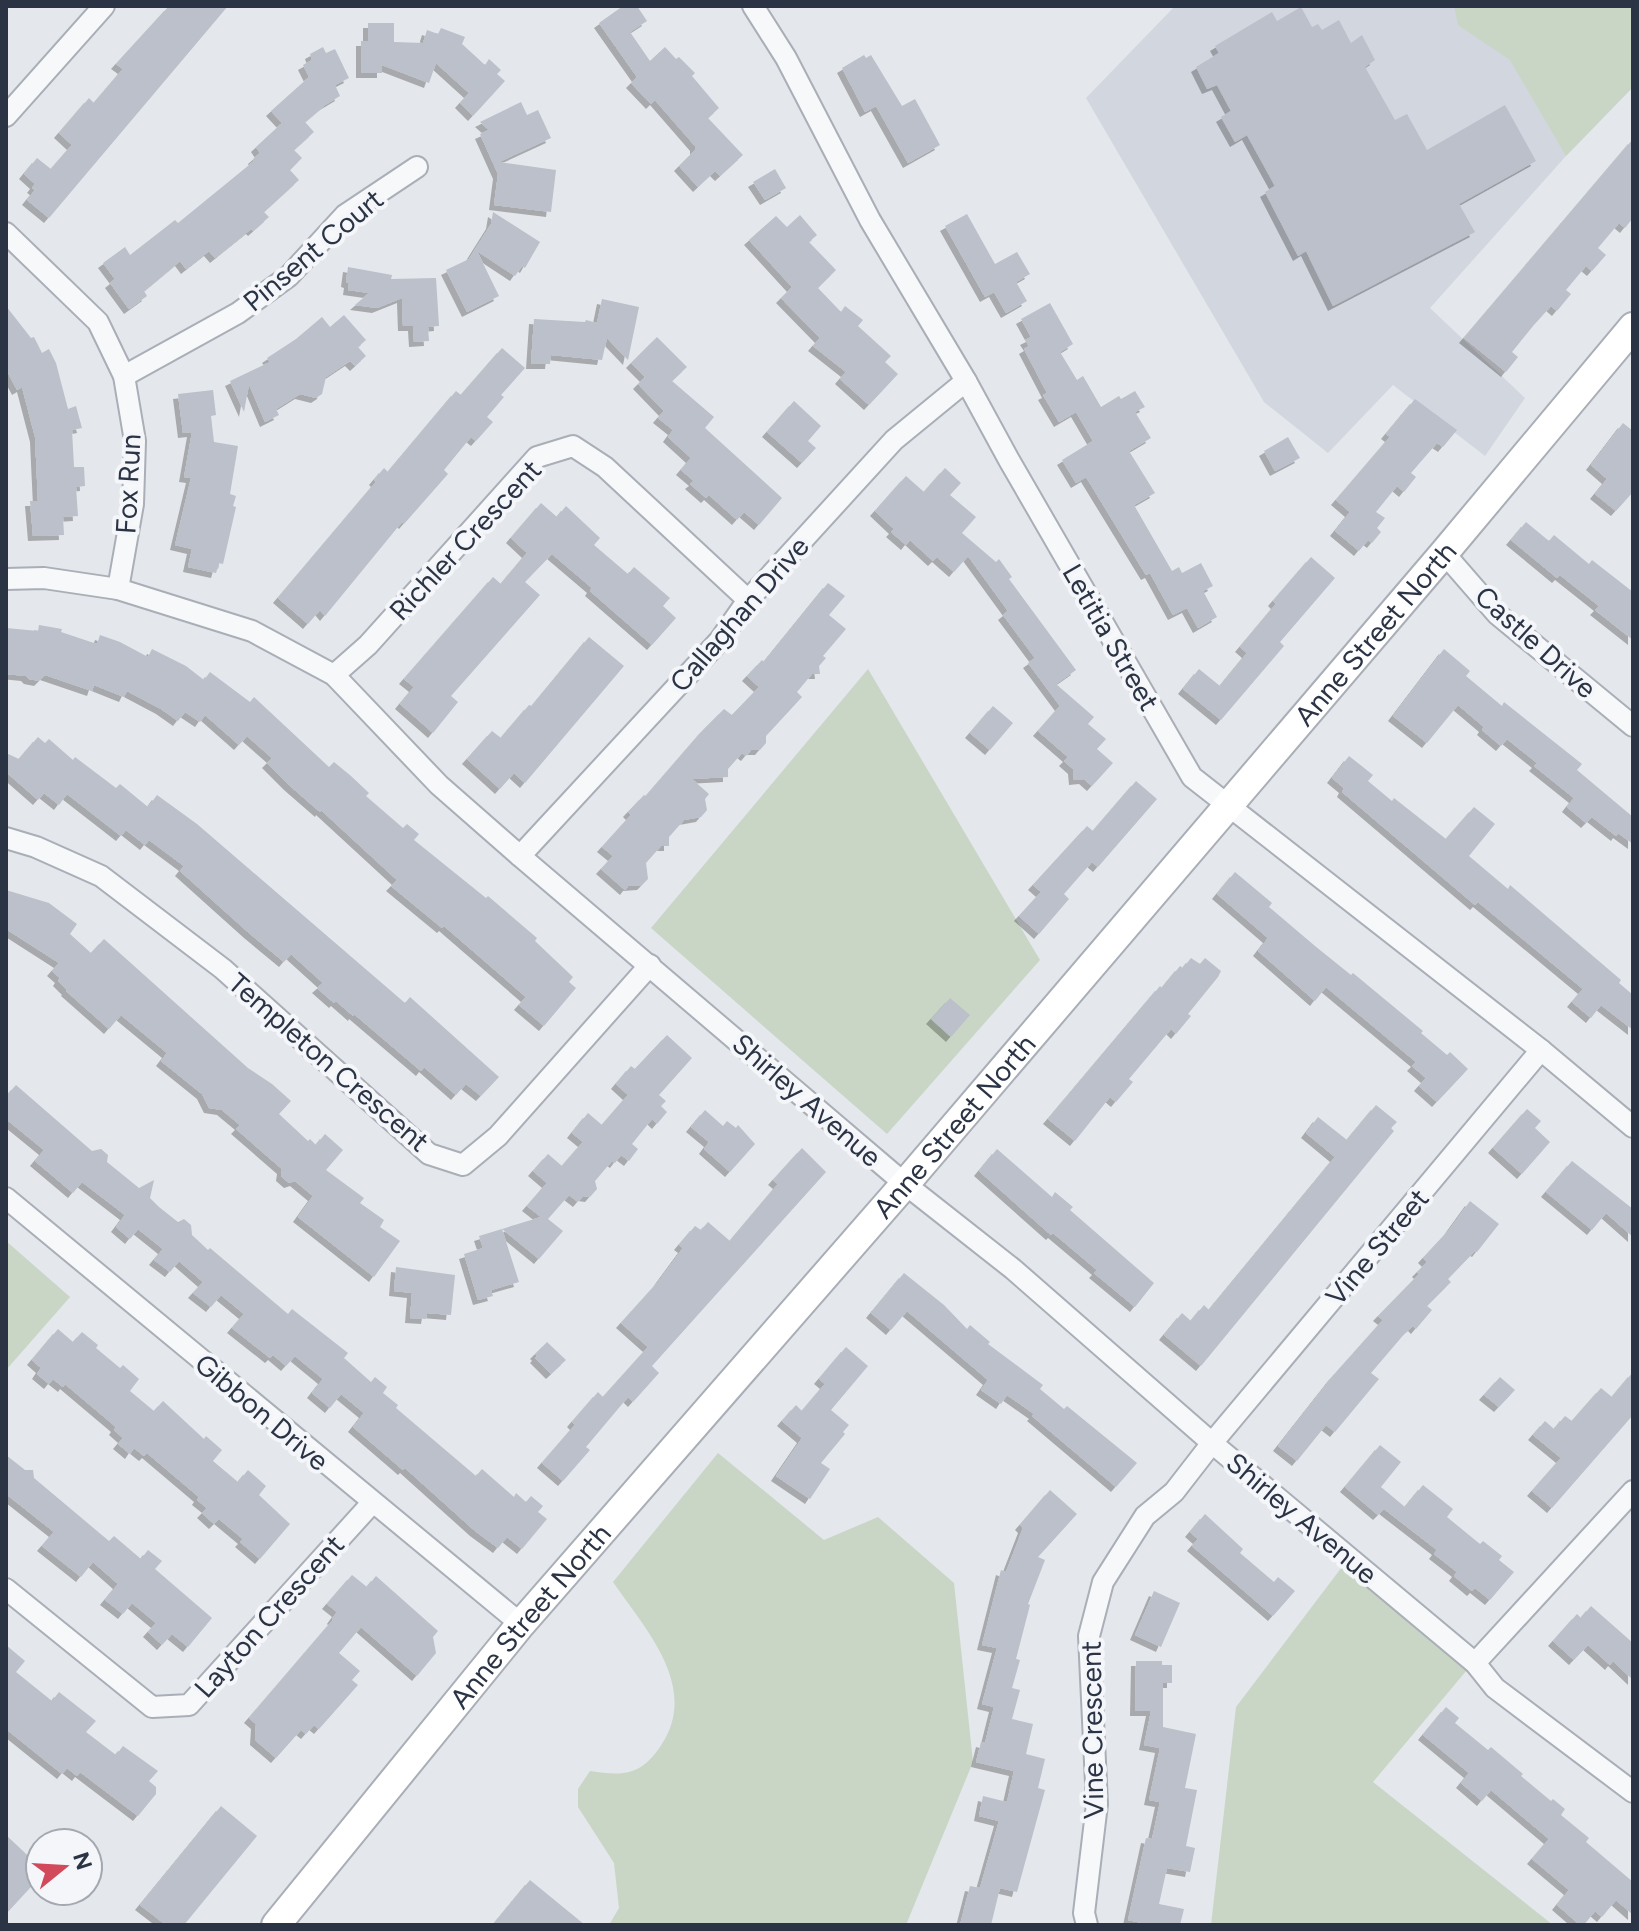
<svg xmlns="http://www.w3.org/2000/svg" width="1639" height="1931" font-family="Figtree,sans-serif">
	<style>
		.built { fill: #d2d6de }
		.green { fill: #c9d6c5 }
		.building { fill: #bbc0ca; filter: url(#shadow) }
		.lines { fill: none; stroke-linecap: round; stroke-linejoin: round }
		.street-casing { stroke: #a9aeb7; stroke-width: 24 }
		.secondary-casing { stroke: #a9aeb7; stroke-width: 32 }
		.street { stroke: #f7f8fa; stroke-width: 20 }
		.secondary { stroke: #fff; stroke-width: 28 }
		.labels { text-anchor: middle; stroke-width: 8; stroke-linejoin: round; paint-order: stroke }
		.street-label { font-size: 28px; fill: #2b3445; stroke: #f4f6f9 }
	</style>
	<defs>
		<filter id="shadow"><feDropShadow dx="-5" dy="5" stdDeviation="0" flood-color="#0004"/></filter>
	</defs>
	<rect width="100%" height="100%" fill="#e4e7ec"/>
	<polygon class="built" points="1175,6 1633,6 1633,87 1566,156 1430,308 1525,398 1485,456 1393,385 1328,453 1264,402 1086,98"/>
	<g class="green">
		<polygon points="1454,6 1633,6 1633,87 1566,156 1510,60 1458,25"/>
		<polygon points="868,669 1040,960 887,1134 651,928"/>
		<polygon points="6,1241 70,1297 6,1370"/>
		<path d="M718,1453L824,1540L878,1517L954,1583L973,1762L906,1925H609L619,1908L614,1863L578,1807V1789L590,1771C623,1776 640,1776 660,1747C701,1688 646,1630 613,1582Z"/>
		<polygon points="1348,1559 1472,1664 1373,1782 1553,1925 1211,1925 1236,1707"/>
	</g>
	<g class="building">
		<polygon points="169,6 228,6 49,218 27,200 35,190 32,188 35,184 24,174 37,158 51,169 72,145 59,133 89,98 94,103 123,69 116,64"/>
		<polygon points="623,6 637,6 647,21 630,32 650,61 665,47 676,59 679,57 695,73 692,76 719,108 708,118 743,155 720,176 715,171 698,187 679,166 695,150 695,146 655,100 651,104 631,83 637,77 599,23"/>
		<polygon points="1301,7 1312,27 1318,24 1322,30 1339,20 1351,43 1362,35 1375,60 1365,67 1395,120 1407,114 1427,150 1505,105 1536,161 1459,204 1475,232 1333,306 1306,251 1298,256 1265,192 1275,186 1247,135 1235,142 1221,117 1231,111 1217,85 1207,89 1196,67 1219,53 1215,46 1272,12 1277,21"/>
		<polygon points="368,23 394,23 394,42 423,43 427,30 438,34 441,28 465,37 462,44 485,65 489,59 501,70 497,74 505,81 473,116 460,103 469,93 436,63 429,83 382,65 382,73 361,73 361,41 368,41"/>
		<polygon points="323,47 326,53 335,49 349,78 335,85 340,96 325,105 305,122 314,132 294,150 302,158 290,170 299,180 264,212 269,217 253,231 251,229 215,258 209,251 186,269 180,261 144,291 147,296 129,309 110,283 115,279 103,263 125,247 130,255 175,220 178,223 254,161 253,159 260,153 256,147 282,123 271,111 309,77 303,65 312,60 310,54"/>
		<polygon points="864,55 866,58 871,55 902,106 915,99 940,145 908,163 876,106 865,112 842,68"/>
		<polygon points="521,102 527,115 538,110 551,138 499,162 556,170 551,212 494,205 498,174 480,134 489,130 480,122"/>
		<polygon points="1633,139 1633,218 1625,228 1619,223 1598,248 1606,255 1592,271 1586,266 1566,290 1571,294 1557,311 1551,306 1533,326 1512,352 1518,357 1506,372 1464,338"/>
		<polygon points="775,169 786,188 765,200 753,182"/>
		<polygon points="493,212 540,242 525,268 522,266 515,276 477,251 499,296 467,312 446,270 469,259 491,224"/>
		<polygon points="967,214 995,264 1017,252 1030,274 1016,282 1027,301 1006,313 994,292 985,297 945,226"/>
		<polygon points="800,215 817,235 809,242 836,270 818,288 841,312 845,306 863,320 858,326 891,356 885,362 898,374 869,405 840,379 846,372 813,346 820,338 781,298 792,287 749,240 776,216 787,227"/>
		<polygon points="348,267 392,275 391,279 436,278 439,326 428,327 429,341 414,342 413,326 403,326 402,298 377,308 355,305 369,293 348,290 349,283 346,282"/>
		<polygon points="602,299 639,307 628,360 607,338 602,360 551,355 550,364 531,364 534,319 585,322 586,320 597,323"/>
		<polygon points="1050,303 1073,344 1060,352 1077,380 1083,376 1101,407 1119,396 1121,399 1135,391 1145,407 1135,412 1151,438 1129,451 1155,493 1134,505 1172,571 1179,567 1182,573 1201,563 1213,586 1203,591 1217,617 1198,628 1187,608 1173,615 1150,573 1146,575 1086,477 1076,483 1062,460 1093,441 1076,412 1059,422 1043,395 1047,393 1024,349 1029,346 1025,340 1031,337 1021,319"/>
		<polygon points="6,306 31,338 34,337 42,353 49,349 56,363 68,409 76,406 82,428 72,430 74,467 84,467 85,486 76,487 78,516 63,517 64,535 33,536 30,501 38,501 35,437 22,387 17,390 6,369"/>
		<polygon points="344,315 366,340 358,347 366,356 355,366 350,361 326,377 322,394 316,398 300,394 276,409 279,415 265,422 249,384 244,412 230,381 270,362 267,358 296,339 322,317 330,327"/>
		<polygon points="657,337 687,367 672,381 714,417 705,428 782,498 759,525 744,512 737,520 709,495 706,498 690,484 694,481 681,470 691,458 668,437 673,430 658,418 664,411 638,384 645,377 631,363"/>
		<polygon points="502,348 525,368 501,395 504,397 487,417 493,422 476,441 471,437 444,470 448,474 404,524 402,522 325,616 320,610 308,624 278,598 376,482 374,480 384,468 388,472 456,391 461,395"/>
		<polygon points="213,390 216,415 211,416 214,442 238,446 230,494 236,496 233,506 236,507 223,564 219,563 216,573 188,567 192,549 175,545 191,478 184,477 192,432 183,433 178,394"/>
		<polygon points="1415,399 1457,430 1443,447 1437,443 1411,473 1416,477 1404,492 1397,486 1376,512 1385,518 1377,528 1381,532 1372,543 1368,540 1359,551 1335,531 1350,512 1336,500 1390,437 1386,434"/>
		<polygon points="794,401 821,426 808,441 816,448 802,463 767,432"/>
		<polygon points="1623,423 1633,431 1633,492 1616,511 1595,494 1607,479 1591,465"/>
		<polygon points="1288,437 1300,458 1275,471 1264,451"/>
		<polygon points="945,468 961,483 950,495 976,517 962,533 996,562 999,559 1012,577 1009,579 1076,670 1056,684 1094,717 1088,724 1106,739 1097,749 1113,763 1092,786 1084,779 1074,780 1073,769 1064,761 1068,757 1038,731 1060,706 1028,663 1035,658 1003,615 1008,611 968,556 954,572 937,557 933,561 910,540 906,545 891,532 894,529 875,511 906,476 924,492"/>
		<polygon points="541,503 557,517 566,506 600,538 594,545 628,574 634,567 670,598 663,606 676,618 652,645 590,591 592,588 552,554 525,582 540,595 451,696 458,702 433,733 400,704 414,687 404,679 493,577 501,584 527,553 511,538"/>
		<polygon points="1526,522 1549,541 1554,535 1589,564 1592,560 1633,592 1633,640 1595,610 1599,606 1560,575 1557,578 1511,540"/>
		<polygon points="1311,557 1335,578 1280,642 1284,646 1221,720 1183,689 1199,669 1220,686 1247,653 1240,647 1276,604 1273,601"/>
		<polygon points="828,583 845,596 829,615 846,629 823,656 826,658 819,666 820,674 812,674 797,692 802,697 766,736 766,743 760,750 751,750 746,756 742,753 728,769 728,777 692,779 709,794 705,799 707,810 701,817 684,820 669,837 669,846 661,846 646,863 648,879 642,885 628,886 625,890 601,869 613,856 602,847 631,815 628,812 644,795 646,796 704,729 724,709 732,715 759,687 747,676 762,660 764,662"/>
		<polygon points="39,625 62,629 61,632 97,644 100,635 120,642 148,657 152,649 186,666 204,680 210,672 250,702 254,697 329,767 334,762 351,776 369,793 366,796 403,828 407,824 419,834 414,840 486,898 488,896 537,938 535,941 573,977 569,982 576,988 544,1026 519,1005 526,997 444,926 442,928 391,886 397,880 321,810 320,812 289,785 267,763 272,758 247,736 239,745 205,715 200,722 185,712 178,721 161,709 127,691 124,697 94,685 92,691 45,675 39,681 29,679 26,676 6,674 6,628 38,631"/>
		<polygon points="589,637 624,666 525,783 514,773 500,789 467,759 492,731 501,738 529,705 532,706"/>
		<polygon points="1444,649 1470,671 1466,676 1502,706 1504,702 1582,764 1577,770 1633,817 1633,844 1618,833 1616,836 1592,817 1586,823 1567,807 1574,798 1534,766 1537,763 1507,739 1501,746 1482,730 1484,727 1458,705 1427,743 1393,716"/>
		<polygon points="993,706 1013,723 990,750 970,733"/>
		<polygon points="38,737 45,743 49,739 73,760 75,757 116,788 120,784 148,807 157,795 197,824 405,1003 410,997 499,1077 481,1096 466,1084 456,1095 424,1067 421,1071 354,1014 353,1016 336,1001 334,1003 317,988 323,983 291,954 284,962 249,933 180,871 184,866 149,840 145,845 126,830 121,836 67,794 59,805 44,793 38,800 6,772 6,753 19,759"/>
		<polygon points="1349,756 1373,775 1368,781 1392,801 1394,798 1446,839 1474,807 1495,824 1469,856 1508,889 1510,885 1621,980 1619,983 1633,995 1633,1030 1601,1005 1591,1018 1572,1002 1583,989 1478,902 1475,905 1342,792 1344,788 1332,778"/>
		<polygon points="1136,781 1157,799 1098,867 1092,862 1064,894 1069,899 1039,934 1019,916 1041,892 1033,885 1087,826 1093,831"/>
		<polygon points="1235,872 1272,903 1269,907 1315,946 1351,975 1353,973 1423,1031 1421,1033 1447,1055 1450,1052 1468,1069 1437,1102 1419,1086 1426,1078 1412,1066 1416,1062 1326,987 1315,1001 1258,951 1268,938 1217,894"/>
		<polygon points="6,890 49,903 77,924 70,934 91,953 104,939 248,1068 272,1084 291,1101 279,1114 308,1141 310,1139 316,1145 325,1134 343,1150 326,1170 364,1198 360,1203 384,1220 380,1227 400,1241 374,1277 298,1217 313,1196 295,1181 289,1183 281,1176 282,1169 236,1129 240,1125 222,1110 209,1108 202,1094 161,1061 167,1053 121,1015 109,1029 66,991 67,990 58,981 60,978 52,971 59,963 6,929"/>
		<polygon points="1191,958 1200,964 1205,958 1221,971 1218,977 1188,1014 1191,1016 1176,1034 1171,1029 1129,1079 1133,1082 1116,1102 1110,1097 1075,1141 1048,1119 1160,986 1162,988 1180,966 1183,968"/>
		<polygon points="950,998 970,1015 951,1037 931,1019"/>
		<polygon points="667,1035 692,1058 659,1095 666,1101 661,1106 667,1112 657,1124 652,1119 632,1144 638,1149 629,1161 621,1155 615,1163 612,1161 595,1181 597,1189 590,1197 583,1196 578,1202 569,1195 548,1219 563,1231 539,1259 502,1229 519,1282 491,1290 493,1296 478,1300 464,1254 483,1248 479,1236 541,1217 527,1206 547,1183 533,1171 548,1154 562,1166 583,1142 572,1133 588,1113 602,1125 628,1095 616,1084 631,1066 635,1069"/>
		<polygon points="16,1085 92,1151 101,1149 108,1155 107,1162 139,1188 154,1180 150,1198 159,1207 178,1222 184,1219 191,1225 192,1235 208,1250 210,1248 288,1314 292,1309 348,1353 344,1358 371,1382 375,1377 387,1387 383,1393 398,1405 396,1408 476,1476 482,1469 514,1497 516,1493 526,1502 531,1496 543,1506 538,1512 547,1519 522,1549 507,1537 498,1548 475,1531 405,1468 403,1470 353,1427 364,1413 341,1394 330,1408 312,1393 323,1379 295,1356 286,1366 273,1355 270,1358 232,1328 244,1314 221,1295 211,1307 193,1293 203,1282 179,1261 170,1272 154,1260 163,1249 138,1229 130,1239 116,1227 125,1215 82,1182 73,1193 35,1161 44,1150 6,1119 6,1096"/>
		<polygon points="1376,1105 1397,1122 1391,1128 1394,1131 1201,1366 1164,1335 1182,1313 1191,1321 1204,1305 1209,1310 1335,1157 1306,1133 1318,1117 1347,1140"/>
		<polygon points="1527,1109 1541,1121 1535,1128 1550,1142 1522,1174 1493,1148"/>
		<polygon points="705,1110 723,1126 727,1121 736,1128 738,1125 755,1144 730,1172 704,1149 709,1142 691,1127"/>
		<polygon points="802,1148 826,1172 652,1366 659,1373 633,1402 628,1397 586,1447 590,1450 563,1481 542,1463 575,1425 572,1422 598,1392 603,1397 648,1347 621,1323 658,1282 683,1248 679,1245 695,1226 701,1230 708,1222 730,1241 778,1184 773,1180"/>
		<polygon points="997,1149 1052,1197 1055,1192 1073,1207 1070,1210 1154,1283 1135,1307 1094,1273 1097,1270 1053,1233 1051,1235 979,1171"/>
		<polygon points="1572,1161 1633,1209 1633,1237 1606,1213 1592,1230 1546,1192"/>
		<polygon points="1470,1201 1499,1224 1477,1252 1475,1251 1448,1279 1451,1282 1427,1306 1432,1310 1416,1329 1413,1326 1406,1332 1371,1373 1379,1379 1335,1432 1326,1425 1297,1461 1278,1446 1333,1376 1383,1320 1378,1316 1419,1274 1417,1272 1427,1262 1423,1258 1449,1230"/>
		<polygon points="396,1267 455,1275 451,1315 427,1313 426,1319 410,1318 412,1293 394,1291"/>
		<polygon points="904,1273 944,1305 967,1329 970,1325 990,1342 988,1344 1043,1385 1040,1389 1064,1409 1067,1406 1137,1463 1116,1487 1032,1416 1034,1414 1007,1395 1001,1404 981,1390 988,1380 907,1311 891,1330 871,1313"/>
		<polygon points="58,1329 73,1342 82,1332 98,1345 96,1348 120,1368 123,1365 139,1379 130,1391 154,1411 163,1401 204,1439 206,1436 222,1450 213,1461 238,1482 248,1470 266,1486 259,1495 290,1524 260,1559 240,1542 243,1539 219,1519 214,1524 202,1513 207,1508 197,1500 199,1497 147,1453 144,1456 134,1448 130,1454 118,1444 123,1438 114,1430 116,1427 65,1384 63,1387 53,1379 49,1384 37,1374 41,1368 32,1360"/>
		<polygon points="547,1342 566,1360 551,1374 535,1358 537,1356 535,1354"/>
		<polygon points="846,1347 868,1366 831,1410 849,1425 843,1432 845,1434 821,1463 830,1469 810,1499 776,1476 802,1438 782,1421 796,1405 802,1411 825,1384 819,1379"/>
		<polygon points="1633,1372 1633,1415 1552,1508 1532,1491 1561,1458 1533,1435 1545,1421 1554,1429 1565,1416 1572,1421 1601,1388 1612,1397"/>
		<polygon points="1500,1377 1515,1390 1499,1407 1484,1395"/>
		<polygon points="1380,1445 1401,1462 1381,1487 1405,1507 1423,1485 1453,1509 1447,1517 1480,1544 1483,1541 1502,1556 1499,1560 1514,1572 1490,1600 1475,1588 1472,1591 1454,1576 1457,1572 1434,1554 1437,1550 1384,1509 1378,1515 1345,1487"/>
		<polygon points="6,1455 25,1470 33,1470 34,1478 109,1541 114,1536 141,1559 148,1550 162,1561 155,1569 212,1618 188,1647 172,1634 162,1645 148,1632 156,1623 132,1603 123,1614 105,1600 118,1584 93,1562 81,1577 42,1546 54,1532 6,1494"/>
		<polygon points="1050,1490 1077,1514 1038,1557 1045,1560 1028,1604 1030,1605 1016,1659 1020,1660 1012,1688 1020,1690 1012,1719 1033,1724 1026,1754 1045,1759 1038,1788 1045,1790 1017,1892 1000,1888 991,1925 960,1925 970,1886 980,1888 999,1821 979,1816 983,1796 1007,1802 1014,1771 976,1762 981,1742 985,1743 994,1707 982,1704 997,1648 982,1645 1001,1570 1006,1572 1023,1528 1020,1525"/>
		<polygon points="1205,1514 1243,1549 1240,1553 1274,1582 1278,1577 1295,1591 1273,1616 1192,1546 1198,1539 1190,1532"/>
		<polygon points="352,1575 367,1587 376,1576 438,1631 433,1637 436,1653 417,1676 361,1627 339,1653 360,1671 352,1680 358,1685 319,1729 314,1725 306,1734 301,1730 276,1758 255,1740 256,1724 249,1718 333,1620 332,1619 337,1612 327,1604"/>
		<polygon points="1154,1591 1180,1603 1161,1647 1135,1635"/>
		<polygon points="1591,1606 1633,1643 1633,1680 1613,1661 1610,1665 1588,1645 1574,1660 1553,1641 1577,1614 1581,1618"/>
		<polygon points="6,1645 25,1661 16,1672 52,1701 59,1692 96,1721 86,1732 116,1755 123,1746 158,1771 149,1781 156,1787 156,1794 138,1816 80,1772 77,1776 67,1768 62,1774 6,1729"/>
		<polygon points="1136,1661 1162,1661 1162,1665 1172,1665 1172,1683 1163,1683 1163,1727 1196,1734 1185,1788 1197,1790 1186,1846 1195,1848 1190,1872 1167,1868 1159,1904 1184,1909 1180,1925 1151,1925 1128,1920 1146,1838 1152,1839 1160,1802 1149,1800 1160,1748 1144,1745 1151,1711 1135,1711"/>
		<polygon points="1446,1707 1459,1718 1455,1723 1488,1750 1491,1747 1523,1774 1521,1776 1551,1801 1553,1799 1565,1809 1561,1815 1589,1838 1586,1842 1633,1882 1633,1915 1616,1900 1602,1917 1595,1911 1584,1925 1580,1925 1557,1905 1569,1890 1532,1859 1549,1839 1491,1790 1482,1801 1461,1783 1469,1773 1423,1735"/>
		<polygon points="221,1806 257,1836 184,1925 166,1925 140,1905"/>
		<polygon points="6,1835 40,1867 40,1877 6,1914"/>
		<polygon points="530,1880 585,1925 493,1925"/>
	</g>
	<g class="lines">
		<g class="street-casing">
			<g id="street">
				<polyline points="753,6 786,58 870,220 966,381 1009,460 1192,777 1541,1050 1633,1127"/>
				<polyline points="6,116 104,6"/>
				<polyline points="6,233 98,322 124,376 135,441 133,504 118,589"/>
				<polyline points="124,376 238,313 289,276 345,215 417,167"/>
				<polyline points="1444,553 1497,614 1633,726"/>
				<polyline points="6,579 44,578 118,589 252,631 334,675 439,785 520,856 905,1184 1013,1269 1212,1443 1475,1663 1495,1688 1633,1792"/>
				<polyline points="334,675 368,645 537,457 573,446 605,467 748,600"/>
				<polyline points="6,838 36,847 101,876 223,969 429,1154 463,1165 498,1136 650,965"/>
				<polyline points="520,856 720,640 748,600 894,440 966,381"/>
				<polyline points="6,1198 521,1624"/>
				<polyline points="6,1589 152,1707 189,1705 372,1503"/>
				<polyline points="1475,1663 1633,1491"/>
				<polyline points="1087,1925 1084,1913 1097,1804 1089,1636 1103,1582 1145,1516 1174,1492 1212,1443 1541,1050"/>
			</g>
		</g>
		<g class="secondary-casing">
			<g id="secondary">
				<path id="s1" d="M276,1925L521,1624L905,1184L1444,553L1633,327"/>
			</g>
		</g>
		<use href="#street" class="street"/>
		<use href="#secondary" class="secondary"/>
	</g>
	<g class="labels">
		<g class="street-label">
			<text transform="translate(313 250) rotate(-40)" y="10">Pinsent Court</text>
			<text transform="translate(128 484) rotate(-87)" y="10">Fox Run</text>
			<text transform="translate(465 540) rotate(-47)" y="10">Richler Crescent</text>
			<text transform="translate(739 614) rotate(-49)" y="10">Callaghan Drive</text>
			<text dy="10" stroke="none"><textPath href="#s1" startOffset="1696">Anne Street North</textPath></text>
			<text transform="translate(1111 637) rotate(60)" y="10">Letitia Street</text>
			<text transform="translate(1536 642) rotate(42)" y="10">Castle Drive</text>
			<text transform="translate(329 1062) rotate(41)" y="10">Templeton Crescent</text>
			<text transform="translate(807 1100) rotate(41)" y="10">Shirley Avenue</text>
			<text dy="10" stroke="none"><textPath href="#s1" startOffset="1048">Anne Street North</textPath></text>
			<text transform="translate(1377 1247) rotate(-50)" y="10">Vine Street</text>
			<text transform="translate(262 1412) rotate(40)" y="10">Gibbon Drive</text>
			<text transform="translate(1302 1518) rotate(40)" y="10">Shirley Avenue</text>
			<text transform="translate(269 1616) rotate(-48)" y="10">Layton Crescent</text>
			<text dy="10" stroke="none"><textPath href="#s1" startOffset="400">Anne Street North</textPath></text>
			<text transform="translate(1092 1730) rotate(-91)" y="10">Vine Crescent</text>
		</g>
	</g>
	<rect width="1639" height="1931" fill="none" stroke="#2b3445" stroke-width="16"/>
	<g transform="translate(64 1867) rotate(72)"><circle r="38" fill="#f4f6f9" stroke="#a4a8b1" stroke-width="2"/>
	<path d="M0-6L14 30L0 20L-14 30Z" fill="#d1495b"/>
	<text y="-12" font-size="22" font-weight="bold" text-anchor="middle" fill="#2b3445">N</text>
	</g>
</svg>
